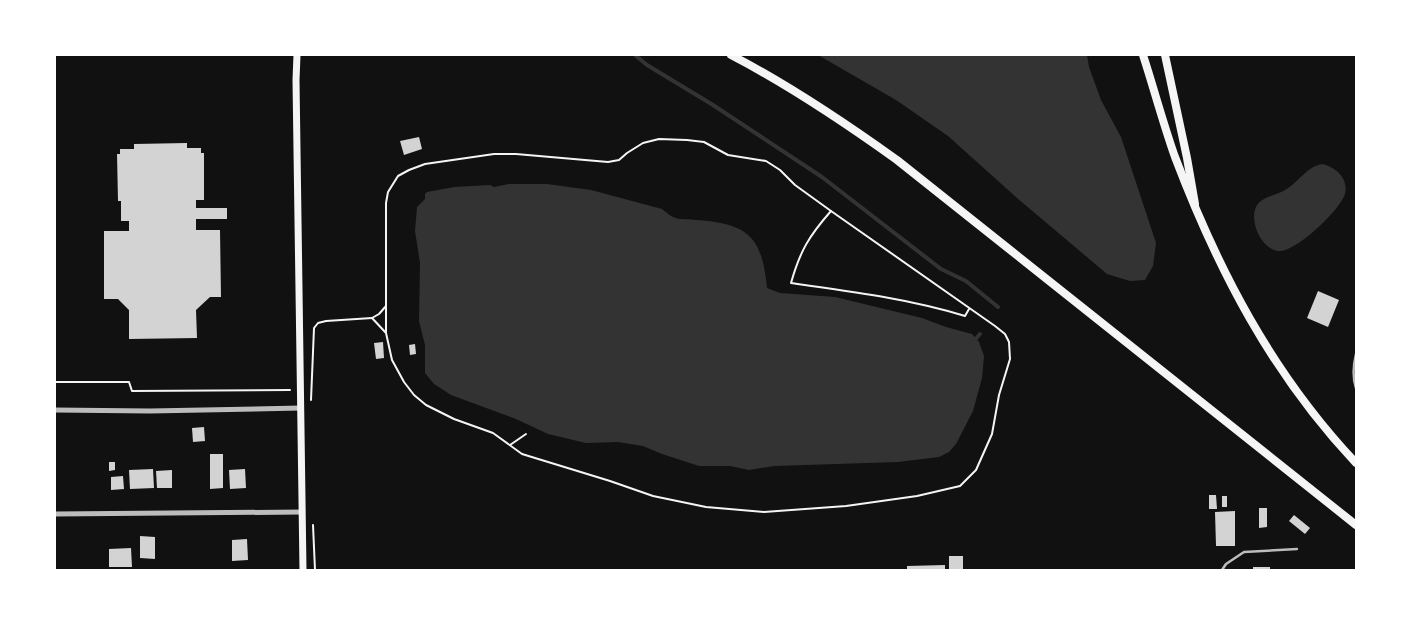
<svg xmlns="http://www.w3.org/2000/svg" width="1411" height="625" font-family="Barlow,sans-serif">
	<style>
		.water { fill: #333 }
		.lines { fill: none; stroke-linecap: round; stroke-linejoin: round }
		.stream { stroke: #333; stroke-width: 4 }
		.building { fill: #d3d3d3 }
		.path { stroke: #f5f5f5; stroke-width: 2 }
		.service { stroke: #bcbcbc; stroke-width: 2.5 }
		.minor { stroke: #bcbcbc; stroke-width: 5 }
		.secondary { stroke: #f5f5f5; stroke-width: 7 }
		.primary { stroke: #f5f5f5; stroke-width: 8 }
		.trunk { stroke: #f5f5f5; stroke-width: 8 }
	</style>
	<rect width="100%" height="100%" fill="#111"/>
	<g class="water">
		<polygon points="818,55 1087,55 1089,67 1101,100 1121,137 1156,243 1153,266 1145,280 1130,281 1107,274 1017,198 948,136 896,100"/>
		<path d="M1322,164C1336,167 1349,179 1345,194C1340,210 1297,251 1280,251C1262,251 1249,222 1256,207C1260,197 1277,195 1285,190C1299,182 1306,167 1322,164Z"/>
		<path d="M509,184H547L591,190L662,209C677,222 679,218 697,220C748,224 762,236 767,288L780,293L835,297L922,318L946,327L972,334L979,342L984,356L982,378L973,411L956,444L949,452L939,457L898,462L774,466L749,470L730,466H699L662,454L643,446L618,442L586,443L548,434L516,419L451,395L434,384L425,373V345L419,321L420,263L415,231L417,207L425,199V194L427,192L454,187L490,185L494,187Z"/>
	</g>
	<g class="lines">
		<g class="stream">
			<polyline points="635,55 647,65 713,105 822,177 941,269 966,281 998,307"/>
			<polyline points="973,342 980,334"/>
		</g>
	</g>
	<g class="building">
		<polygon points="419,137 422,149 404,155 400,141"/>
		<polygon points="187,143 187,148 201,148 201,153 204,153 204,200 196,200 196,208 227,208 227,219 196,219 196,230 220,230 221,297 210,297 196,310 197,338 129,339 129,310 118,299 104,299 104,231 129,231 129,221 121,221 121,201 118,201 117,154 120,154 120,149 134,149 134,144"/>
		<polygon points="1318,291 1339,300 1328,327 1307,318"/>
		<polygon points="383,342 384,358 376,359 374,343"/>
		<polygon points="415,344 416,354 410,355 409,345"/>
		<polygon points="204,427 205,441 193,442 192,428"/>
		<polygon points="210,454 223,454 223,488 210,489"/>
		<polygon points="109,462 115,462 115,470 109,471"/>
		<polygon points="153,469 154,488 130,489 129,470"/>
		<polygon points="245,469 246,488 230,489 229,470"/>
		<polygon points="172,470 172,488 157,488 156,471"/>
		<polygon points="123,476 124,489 111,490 111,477"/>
		<polygon points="1209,495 1216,495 1217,509 1209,509"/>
		<rect x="1222" y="496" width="5" height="11"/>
		<polygon points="1259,508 1267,508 1267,527 1259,528"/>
		<polygon points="1235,511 1235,546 1216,546 1215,512"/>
		<polygon points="1294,515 1310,528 1305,534 1289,521"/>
		<polygon points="140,536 155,537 155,559 140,558"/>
		<polygon points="247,539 248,560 232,561 232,540"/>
		<polygon points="131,548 132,567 109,567 109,549"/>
		<rect x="949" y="556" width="14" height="14"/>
		<polygon points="945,565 945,570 907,570 907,566"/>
		<rect x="1253" y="567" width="17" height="3"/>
	</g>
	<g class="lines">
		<g class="path">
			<path d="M831,211C809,236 800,251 791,283C849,291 909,299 965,316L969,309"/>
			<polyline points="372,318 386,333 392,360 404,382 414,395 426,405 454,419 493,433 522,454 610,481 653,496 706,507 764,512 846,506 917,496 960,486 976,470 992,434 999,395 1010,359 1009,342 1005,334 995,326 831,211 795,185 780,170 766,161 728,155 704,142 687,140 659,139 643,143 627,153 619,160 608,162 516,154 494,154 425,164 409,170 398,176 388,192 386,203 386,333"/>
			<polyline points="55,382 129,382 132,391 290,390"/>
			<polyline points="311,400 314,328 318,323 326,321 372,318 379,314 386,306"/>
			<polyline points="510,445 526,434"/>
			<polyline points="313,525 315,570"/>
		</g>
		<g class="service">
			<path d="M1356,354C1353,366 1352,376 1356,388"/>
			<polyline points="1222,570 1226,564 1244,552 1297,549"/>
		</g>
		<g class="minor">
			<polyline points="55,410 150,411 301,408"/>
			<polyline points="55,514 302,512"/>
		</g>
		<polyline class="secondary" points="297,55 296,80 303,570"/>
		<g class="primary">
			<path d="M731,55C789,85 844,122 897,160L1356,525"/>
			<path d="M1143,55C1154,89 1163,123 1175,157C1218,270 1272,374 1356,463"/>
		</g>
		<polyline class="trunk" points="1165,55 1187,158 1195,204"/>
	</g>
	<rect width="1411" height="625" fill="none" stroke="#ffffff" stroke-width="112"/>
</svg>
